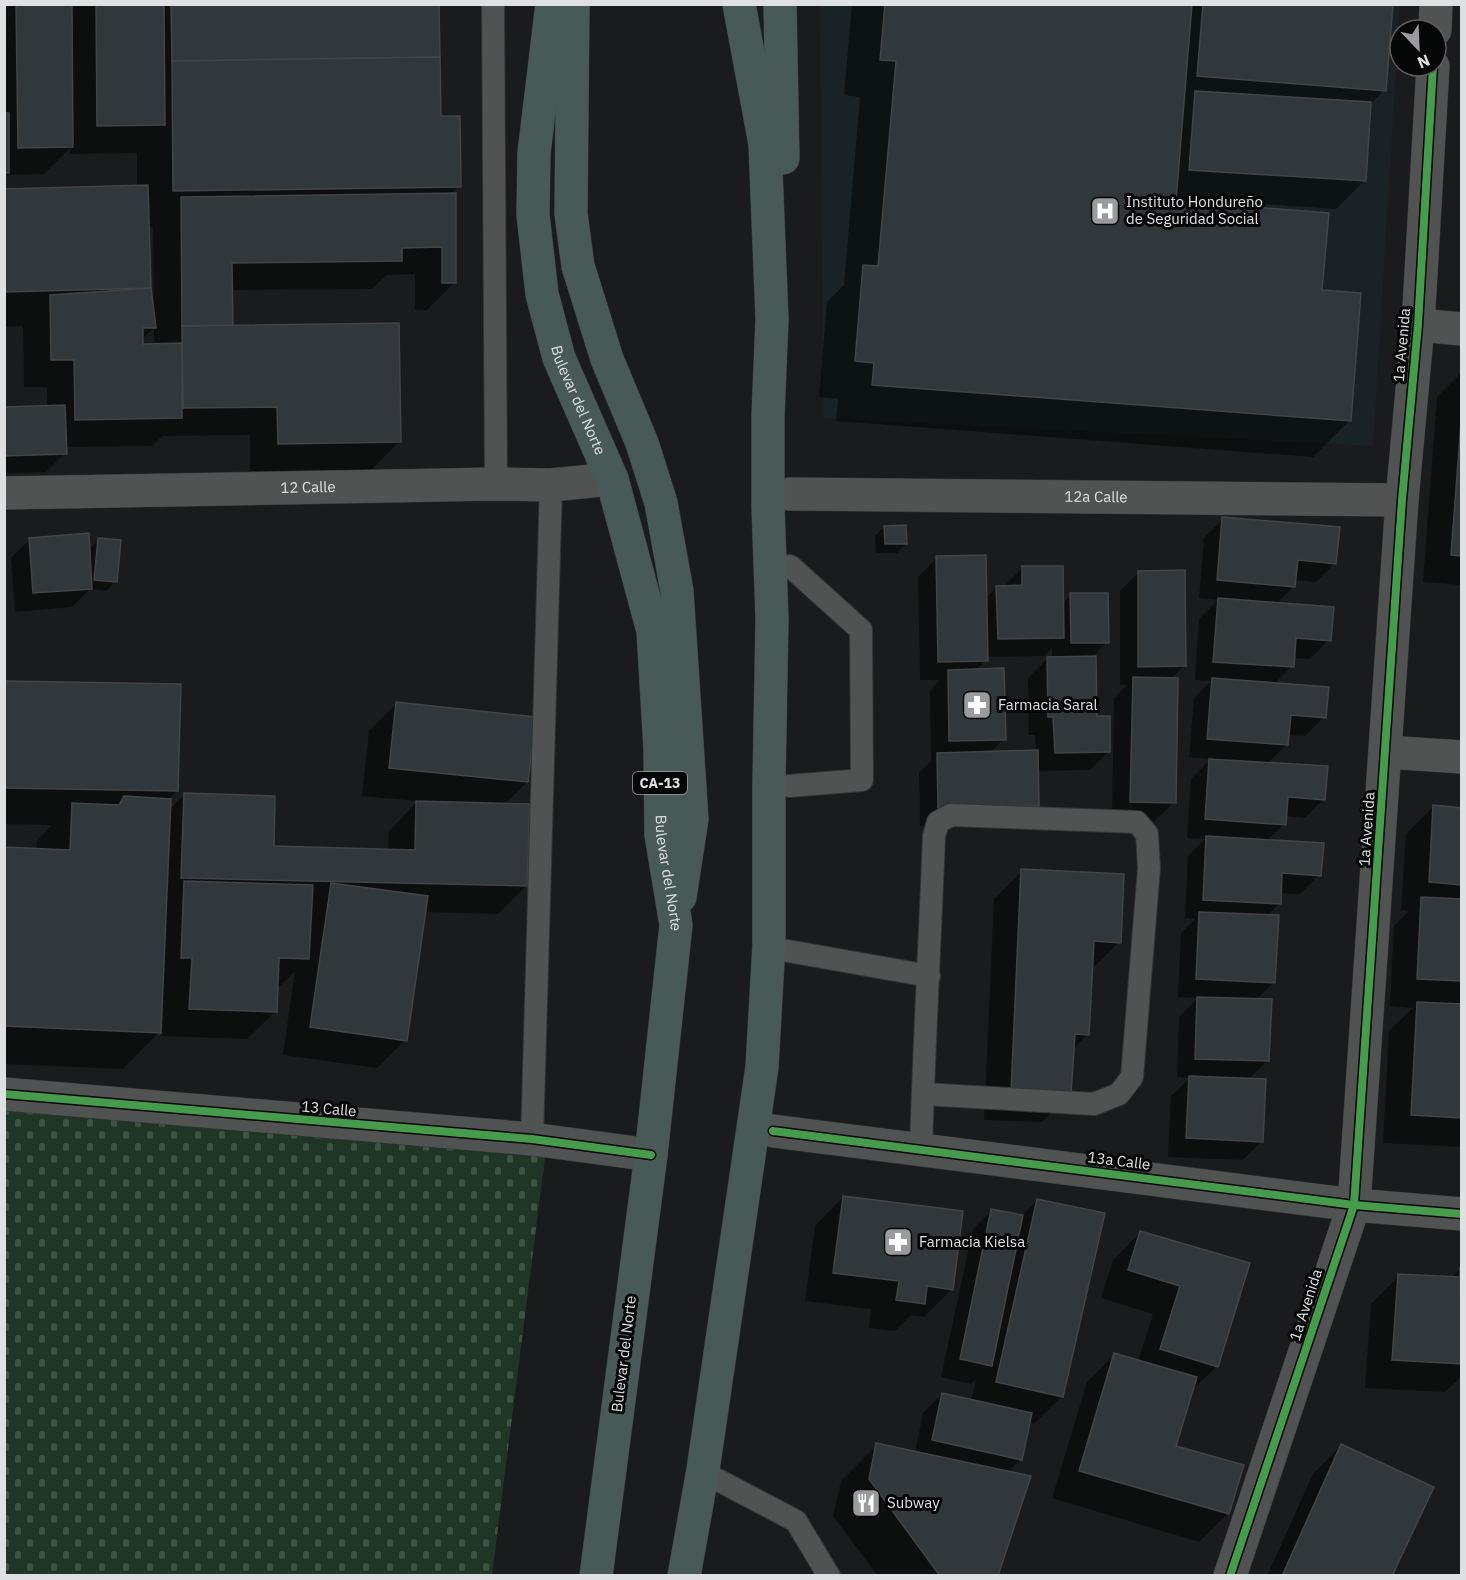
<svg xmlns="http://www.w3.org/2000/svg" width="1466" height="1580" font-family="'IBM Plex Sans',sans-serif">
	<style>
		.built { fill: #192325 }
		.cemetery { fill: url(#cemetery-stones) }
		.shadow { fill: #0007; fill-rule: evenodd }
		.building { fill: #31383c; stroke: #434445; stroke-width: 1.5 }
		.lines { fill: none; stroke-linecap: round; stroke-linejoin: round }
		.service-casing { stroke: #343536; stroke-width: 24 }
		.minor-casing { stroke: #343536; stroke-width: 34 }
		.trunk-casing { stroke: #343536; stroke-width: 34 }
		.service { stroke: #515252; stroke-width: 22 }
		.minor { stroke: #515252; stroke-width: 33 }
		.trunk { stroke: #485a58; stroke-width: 33 }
		.cycleway-casing { stroke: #060707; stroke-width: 11 }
		.cycleway { stroke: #469c4c; stroke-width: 8 }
		.labels { text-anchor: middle; stroke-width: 6; stroke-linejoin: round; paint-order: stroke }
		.shield { fill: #060707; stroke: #9d9fa0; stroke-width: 1.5 }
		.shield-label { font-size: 14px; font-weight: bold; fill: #dee0e1 }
		.poi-label { font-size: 15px; fill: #dee0e1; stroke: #060707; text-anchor: start }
		.street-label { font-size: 15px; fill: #dee0e1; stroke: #060707 }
	</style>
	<defs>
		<pattern id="cemetery-stones" width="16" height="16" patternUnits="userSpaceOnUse" patternTransform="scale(1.5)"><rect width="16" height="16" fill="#1f3626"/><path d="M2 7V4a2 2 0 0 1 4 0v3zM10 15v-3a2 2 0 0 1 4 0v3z" fill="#3f5345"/></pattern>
	</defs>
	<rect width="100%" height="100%" fill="#1a1b1c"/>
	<polygon class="built" points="820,5 1400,5 1373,446 823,418"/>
	<polygon class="cemetery" points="4,1080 548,1134 492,1575 5,1575"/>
	<g class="shadow">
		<path d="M4,4H384L439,117L459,186L450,195L455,282L427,310H415V274L386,275L372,289L231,290L232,328L399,442L371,470L250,471V435L162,436L152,446L65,447V453L46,472L4,473V408L47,407V387H24L23,326L4,327V190L137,187V153L70,154V148L44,174L4,175ZM148,227H153L154,307H152L149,288ZM154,328V345H142L141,340Z"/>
		<polygon points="852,4 1392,4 1384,90 1370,105 1364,181 1336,209 1175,198 1174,203 1320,292 1349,421 1313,457 836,421 838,399 819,397 827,302 844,285 860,97 844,95"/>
		<polygon points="1462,372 1462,585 1423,582 1437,397"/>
		<polygon points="1223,519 1335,563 1316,582 1295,580 1294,586 1276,604 1329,640 1310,659 1293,658 1292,666 1274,684 1324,717 1305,736 1288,735 1287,744 1267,764 1324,799 1305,818 1285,816 1284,824 1267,841 1319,875 1300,894 1280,893 1280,903 1267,916 1274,982 1256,1000 1268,1060 1248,1080 1262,1141 1243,1160 1168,1157 1171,1096 1190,1078 1177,1077 1179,1017 1198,998 1178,997 1181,933 1195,919 1185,918 1188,856 1205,839 1187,838 1191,779 1211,759 1189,757 1194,698 1211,681 1195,680 1199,619 1218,600 1199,598 1204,538"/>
		<polygon points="884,527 906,544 897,553 876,553 875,536"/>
		<polygon points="30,539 88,550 99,540 115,581 106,591 90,589 72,607 15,612 11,558"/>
		<path d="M937,558L985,599L997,587H1003L1022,568L1062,604L1071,595L1107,642L1092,658L1096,717L1109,751L1090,770L1037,771L1038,805L1019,824L920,826L919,773L931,761L930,690L940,680H920L918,577ZM1052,648V659H1047L1028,678L1029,735H1035L1036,752L990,753L1004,739L976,670L986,660V657L1044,656Z"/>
		<polygon points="1139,572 1184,666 1171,679 1174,802 1155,821 1112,821 1114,698 1127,685 1120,685 1120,591"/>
		<polygon points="4,682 177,791 168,800 169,810 184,795 272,848 388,850 389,831 418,801 362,796 369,731 397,703 527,782 504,805 526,886 498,914 424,912 405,1040 377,1068 283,1055 295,971 280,986 276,986 276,1011 247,1039 162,1036 162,1029 123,1069 4,1064 4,848 36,850 37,841 52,825 4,824"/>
		<polygon points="1434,806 1462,809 1462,1147 1383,1143 1389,1031 1413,1008 1390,1006 1394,926 1409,911 1401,910 1406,834"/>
		<polygon points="1022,871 1119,942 1091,970 1088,1034 1072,1050 1070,1094 1042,1122 984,1120 994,899"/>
		<polygon points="843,1197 952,1289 924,1317 911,1315 895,1331 869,1328 871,1309 805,1301 815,1226"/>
		<polygon points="1037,1200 1062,1396 1034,1424 1029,1423 1021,1459 1008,1472 996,1576 878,1576 833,1516 841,1481 877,1445 915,1453 923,1413 942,1394 971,1401 976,1380 971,1384 941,1377 973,1229 992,1210 1022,1216"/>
		<polygon points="1141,1232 1248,1264 1217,1366 1190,1392 1174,1447 1227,1514 1199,1542 1052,1498 1087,1382 1115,1354 1138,1361 1153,1314 1101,1298 1113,1260"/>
		<polygon points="1462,1268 1462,1376 1445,1392 1365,1388 1371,1304 1399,1276 1451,1278"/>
		<polygon points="1341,1446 1391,1576 1267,1576 1313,1474"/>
	</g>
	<g class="building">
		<polygon points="16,4 72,4 73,147 18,148"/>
		<polygon points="96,4 164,4 165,125 97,126"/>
		<polygon points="171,4 439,4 440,57 172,61"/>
		<polygon points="885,4 1192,4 1176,201 1329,213 1322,290 1361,293 1351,421 872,385 874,363 855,361 863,265 878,266 896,61 880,60"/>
		<polygon points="1203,4 1393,4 1386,91 1197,76"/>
		<polygon points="440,57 441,116 460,116 461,187 173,191 172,61"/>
		<polygon points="1195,91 1371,102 1366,181 1189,170"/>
		<rect x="4" y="113" width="5" height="60"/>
		<polygon points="148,185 151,288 4,292 4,189"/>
		<polygon points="456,193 456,283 442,283 442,247 402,248 402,261 232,263 233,326 182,326 181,197"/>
		<polygon points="151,288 156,328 143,328 143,344 182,343 182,418 75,420 74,360 51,360 50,295"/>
		<polygon points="399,323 401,442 278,444 277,407 183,408 182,326"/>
		<polygon points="65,405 67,454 4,456 4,407"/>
		<polygon points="1462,409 1462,556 1451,555"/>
		<polygon points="1222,517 1340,527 1336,564 1298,560 1295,587 1217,580"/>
		<polygon points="906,525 907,544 885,544 884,526"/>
		<polygon points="89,533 92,589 33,593 29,538"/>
		<polygon points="98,538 121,540 117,582 94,580"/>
		<polygon points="986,555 988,661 938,662 936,556"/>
		<polygon points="1022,566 1063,566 1064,638 998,639 996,586 1022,585"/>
		<polygon points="1185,570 1186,666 1138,667 1138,571"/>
		<polygon points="1070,593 1108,593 1109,643 1071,643"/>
		<polygon points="1218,598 1334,607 1331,641 1296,638 1294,667 1213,662"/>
		<polygon points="1096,656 1097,716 1110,716 1110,752 1055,753 1053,717 1048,717 1047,657"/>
		<polygon points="1004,668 1006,740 949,741 948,670"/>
		<polygon points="1133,677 1178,678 1176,803 1130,802"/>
		<polygon points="1212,678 1329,687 1326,718 1291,715 1288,745 1207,739"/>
		<polygon points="4,681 181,684 178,791 4,788"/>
		<polygon points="396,702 536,717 528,782 389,768"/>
		<polygon points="1038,750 1039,806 938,808 937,753"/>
		<polygon points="1209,759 1328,766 1325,800 1288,797 1286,825 1205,819"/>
		<polygon points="184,793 275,796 274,846 415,850 416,801 530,804 527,886 181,878"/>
		<polygon points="124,796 171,799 161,1033 4,1026 4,847 70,850 72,803 119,805"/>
		<polygon points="1433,805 1462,808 1462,885 1429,882"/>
		<polygon points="1206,836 1324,843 1321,876 1282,873 1281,904 1203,900"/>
		<polygon points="1021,869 1124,874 1121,943 1094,941 1089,1035 1075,1034 1071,1094 1011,1092"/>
		<polygon points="184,881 313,885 309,959 279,958 277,1012 189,1009 192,958 181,958"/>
		<polygon points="331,883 428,896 407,1041 310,1027"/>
		<polygon points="1421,897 1462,899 1462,981 1417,979"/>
		<polygon points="1199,912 1279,915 1275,983 1196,979"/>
		<polygon points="1197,997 1272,999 1269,1061 1195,1059"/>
		<polygon points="1417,1002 1462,1004 1462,1118 1411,1115"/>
		<polygon points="1189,1076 1266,1079 1263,1142 1186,1138"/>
		<polygon points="843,1196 963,1211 953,1290 927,1286 925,1304 896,1300 899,1281 833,1273"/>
		<polygon points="1037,1199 1105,1213 1063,1397 996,1382"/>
		<polygon points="991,1209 1023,1215 992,1366 960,1359"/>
		<polygon points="1140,1231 1250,1263 1218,1367 1160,1349 1180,1286 1128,1270"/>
		<polygon points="1460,1267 1462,1364 1392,1360 1398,1274 1460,1277"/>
		<polygon points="1114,1353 1197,1377 1176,1446 1244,1465 1229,1514 1079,1471"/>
		<polygon points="942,1393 1032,1413 1022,1460 932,1440"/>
		<polygon points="876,1443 1031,1476 998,1576 940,1576 869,1479"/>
		<polygon points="1341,1444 1434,1487 1392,1576 1282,1576"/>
	</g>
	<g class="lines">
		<g class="service-casing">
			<g id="service">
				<polyline points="493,4 496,484"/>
				<polyline points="789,786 862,780 861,630 790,566"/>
				<polyline points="788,951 929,976"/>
				<polyline points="532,1139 551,485"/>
				<path d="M921,1149C924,1045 930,940 934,836L938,822L951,815L1137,822L1147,834L1149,868L1132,1077L1119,1094L1094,1104L923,1094"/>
				<polyline points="718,1480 796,1521 829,1576"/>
			</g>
		</g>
		<g class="minor-casing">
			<g id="minor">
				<polyline points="1435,30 1436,4"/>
				<polyline points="1418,325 1462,329"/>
				<path id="s1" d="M4,493L496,484L551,485L612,479"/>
				<path id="s2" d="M790,494L1402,500"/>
				<polyline points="1386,752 1462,757"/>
				<polyline points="4,1094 532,1139 651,1155"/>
				<polyline points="773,1131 1354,1205 1462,1214"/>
				<polyline points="1230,1576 1354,1205 1402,500 1418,325 1433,66"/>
			</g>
		</g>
		<g class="trunk-casing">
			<g id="trunk">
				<path id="s3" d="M552,4L534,153L533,215L542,294L559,358L612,479L653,631L660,750L661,835L676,925L651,1155L596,1576"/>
				<polyline points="573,4 571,214 578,266 607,359 642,443 661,503 677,591 692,819 680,897"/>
				<polyline points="780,4 783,158"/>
				<polyline points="684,1576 703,1470 762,1067 769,944 769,783 772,619 768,507 768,416 772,319 765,144 739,4"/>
			</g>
		</g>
		<use href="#service" class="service"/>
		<use href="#minor" class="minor"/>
		<use href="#trunk" class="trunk"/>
		<g class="cycleway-casing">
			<g id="cycleway">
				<polyline points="4,1094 532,1139 651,1155"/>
				<polyline points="773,1131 1354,1205 1462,1214"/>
				<polyline points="1230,1576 1354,1205 1402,500 1418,325 1433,66"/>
			</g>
		</g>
		<use href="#cycleway" class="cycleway"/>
	</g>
	<defs>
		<g id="hospital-square" transform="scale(1.5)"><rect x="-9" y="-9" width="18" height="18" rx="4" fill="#999b9c" stroke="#060707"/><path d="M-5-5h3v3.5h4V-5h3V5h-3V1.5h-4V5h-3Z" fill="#fff"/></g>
		<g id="pharmacy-square" transform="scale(1.5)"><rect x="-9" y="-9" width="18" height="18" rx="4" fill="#999b9c" stroke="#060707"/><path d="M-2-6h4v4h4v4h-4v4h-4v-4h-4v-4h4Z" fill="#fff"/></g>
		<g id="restaurant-square" transform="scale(1.5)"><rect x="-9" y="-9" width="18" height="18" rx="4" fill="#999b9c" stroke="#060707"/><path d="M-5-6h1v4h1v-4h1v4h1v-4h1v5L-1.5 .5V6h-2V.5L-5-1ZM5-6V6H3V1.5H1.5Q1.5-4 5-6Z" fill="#fff"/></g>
	</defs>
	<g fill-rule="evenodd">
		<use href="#hospital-square" x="1105" y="211"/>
		<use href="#pharmacy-square" x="977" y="705"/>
		<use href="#pharmacy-square" x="898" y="1242"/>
		<use href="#restaurant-square" x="866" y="1503"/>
	</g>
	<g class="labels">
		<rect class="shield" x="633" y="772" width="54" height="22" rx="4.5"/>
		<g class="shield-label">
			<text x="660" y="788">CA-13</text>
		</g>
		<g class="poi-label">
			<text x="1126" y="207">Instituto Hondureño<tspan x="1126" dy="17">de Seguridad Social</tspan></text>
			<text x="998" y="710">Farmacia Saral</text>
			<text x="919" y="1247">Farmacia Kielsa</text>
			<text x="887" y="1508">Subway</text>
		</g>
		<g class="street-label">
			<text transform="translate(1402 345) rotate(-85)" y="5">1a Avenida</text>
			<text dy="5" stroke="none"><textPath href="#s3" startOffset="404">Bulevar del Norte</textPath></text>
			<text dy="5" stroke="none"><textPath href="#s1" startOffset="304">12 Calle</textPath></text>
			<text dy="5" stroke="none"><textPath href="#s2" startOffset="306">12a Calle</textPath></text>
			<text transform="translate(1367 829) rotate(-86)" y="5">1a Avenida</text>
			<text dy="5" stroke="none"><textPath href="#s3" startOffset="890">Bulevar del Norte</textPath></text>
			<text transform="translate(329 1109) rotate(5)" y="5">13 Calle</text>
			<text transform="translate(1119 1161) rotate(7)" y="5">13a Calle</text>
			<text transform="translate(1306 1305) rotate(-72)" y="5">1a Avenida</text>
			<text transform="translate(624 1354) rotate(-83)" y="5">Bulevar del Norte</text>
		</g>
	</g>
	<rect width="1466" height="1580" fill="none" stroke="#dee0e1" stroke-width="12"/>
	<g transform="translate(1418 48) rotate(157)"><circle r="28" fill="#060707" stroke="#5c5e5e" stroke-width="1.5"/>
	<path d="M0-4.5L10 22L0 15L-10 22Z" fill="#999b9c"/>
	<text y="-9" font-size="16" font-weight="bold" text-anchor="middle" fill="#dee0e1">N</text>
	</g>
</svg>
